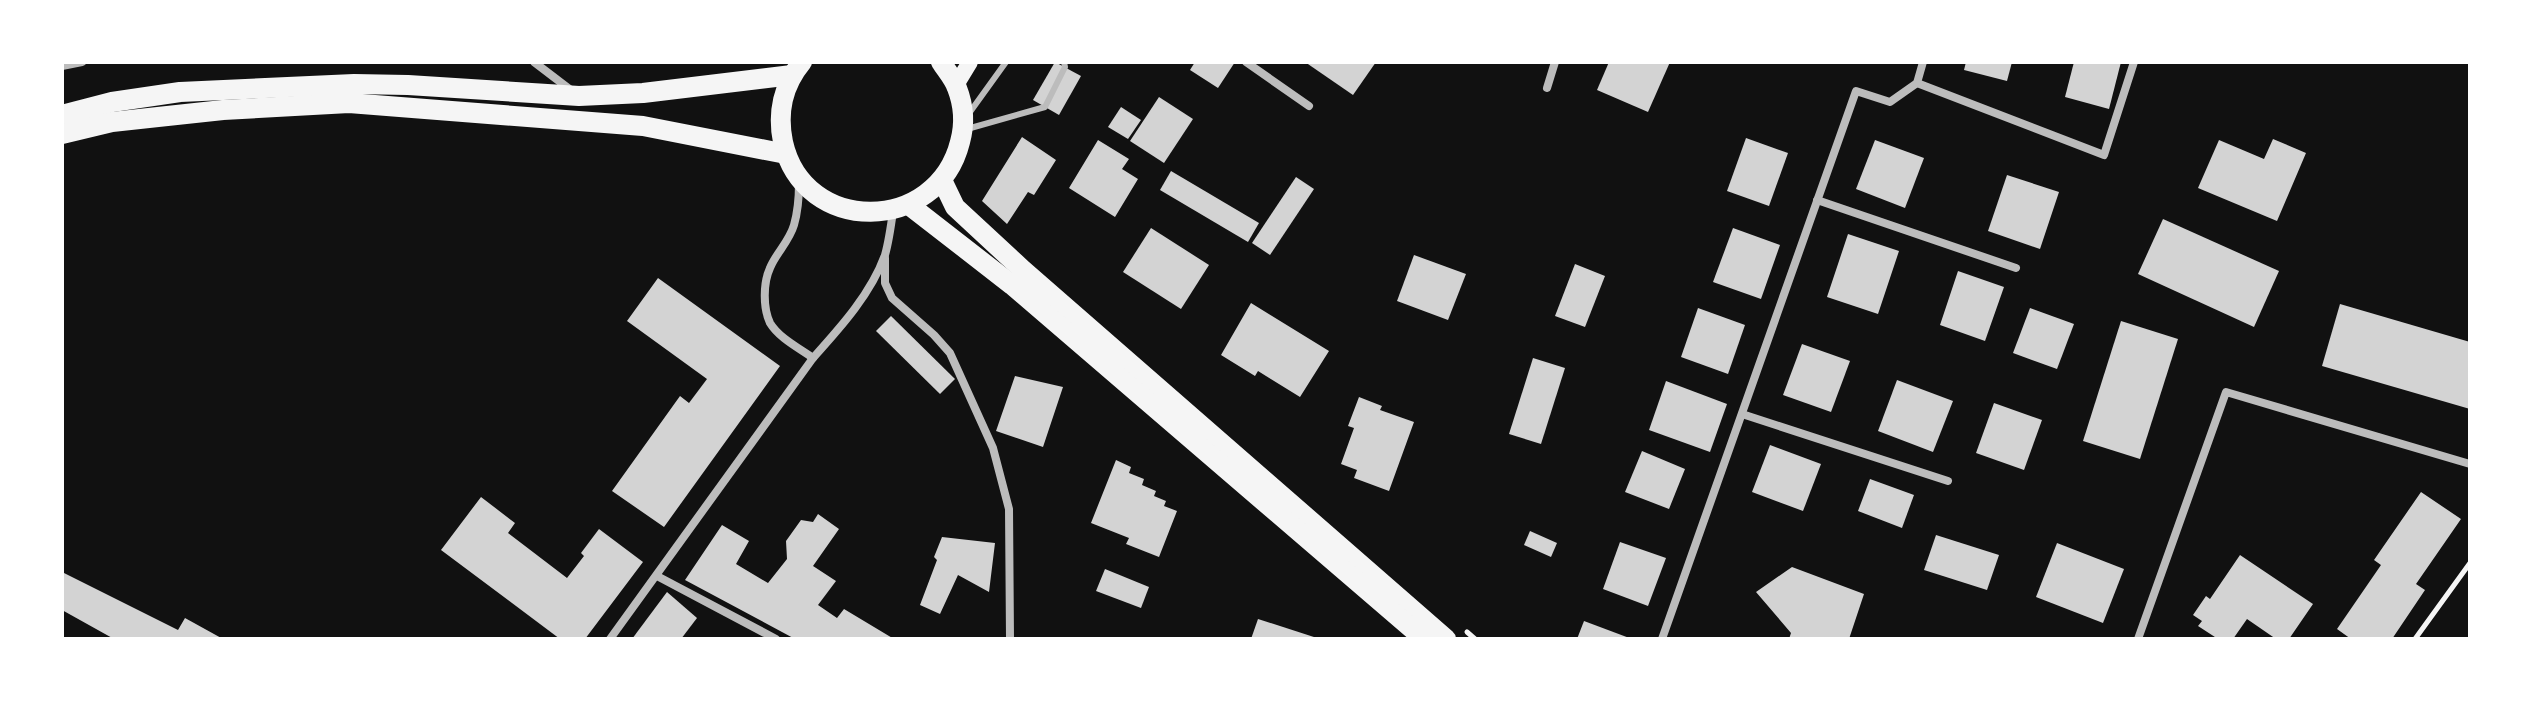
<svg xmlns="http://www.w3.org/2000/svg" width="2532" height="701" font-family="Roboto,sans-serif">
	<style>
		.building { fill: #d3d3d3 }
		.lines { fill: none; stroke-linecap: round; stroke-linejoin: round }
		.path { stroke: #f5f5f5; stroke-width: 5 }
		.service { stroke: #bcbcbc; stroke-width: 6 }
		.minor { stroke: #bcbcbc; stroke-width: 8 }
		.secondary { stroke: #f5f5f5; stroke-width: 16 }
		.primary { stroke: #f5f5f5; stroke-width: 20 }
	</style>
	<rect width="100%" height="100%" fill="#111"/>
	<g class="building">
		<polygon points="1055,62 1081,76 1059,115 1033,100"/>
		<polygon points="1195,62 1235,62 1218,88 1190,70"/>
		<polygon points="1305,62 1376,62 1353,95"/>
		<polygon points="1609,62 1670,62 1648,112 1597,90"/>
		<polygon points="1966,62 2012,62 2007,81 1964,70"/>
		<polygon points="2074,62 2121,62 2109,109 2065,97"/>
		<polygon points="1159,97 1193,119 1164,163 1130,141"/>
		<polygon points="1121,107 1141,120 1128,139 1108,127"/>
		<polygon points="1022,137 1056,160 1034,195 1028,192 1007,224 982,201"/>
		<polygon points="1746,138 1788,153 1769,206 1727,191"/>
		<polygon points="2273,139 2306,153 2277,221 2198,188 2219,140 2264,159"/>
		<polygon points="1098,140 1129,159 1122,169 1138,179 1115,217 1069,188"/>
		<polygon points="1875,140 1924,158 1905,208 1856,189"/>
		<polygon points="1171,171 1259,223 1248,242 1160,190"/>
		<polygon points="2007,175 2059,192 2040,249 1988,231"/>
		<polygon points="1296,177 1314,189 1270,255 1252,243"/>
		<polygon points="2163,219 2279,271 2254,327 2138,274"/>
		<polygon points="1151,228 1209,265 1181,309 1123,272"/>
		<polygon points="1733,228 1780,245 1761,299 1713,282"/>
		<polygon points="1848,234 1899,251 1878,314 1827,297"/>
		<polygon points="1414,255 1466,274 1448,320 1397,301"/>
		<polygon points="1575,264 1605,276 1585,327 1555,316"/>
		<polygon points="1958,271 2004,287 1985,341 1940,325"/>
		<polygon points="658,278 780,366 664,527 612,491 680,396 689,403 707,379 627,321"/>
		<polygon points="1251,303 1329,351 1300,397 1258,371 1255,376 1221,355"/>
		<polygon points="2340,304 2470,342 2470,409 2322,366"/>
		<polygon points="1698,308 1745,325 1728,374 1681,357"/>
		<polygon points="2030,308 2074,324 2057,369 2013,353"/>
		<polygon points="891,316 955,379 940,394 876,331"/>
		<polygon points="2121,321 2178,339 2140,459 2083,441"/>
		<polygon points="1802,344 1850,361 1831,412 1783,395"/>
		<polygon points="1533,358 1565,368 1541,444 1509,434"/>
		<polygon points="1015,376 1063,387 1043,447 996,431"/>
		<polygon points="1897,380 1953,401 1933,452 1878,431"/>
		<polygon points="1666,381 1727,404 1710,452 1649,430"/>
		<polygon points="1359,397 1382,406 1380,410 1414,422 1389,491 1354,478 1357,470 1341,464 1354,428 1348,426"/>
		<polygon points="1994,403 2042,420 2024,470 1976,453"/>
		<polygon points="1770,445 1821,464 1803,511 1752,492"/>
		<polygon points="1642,451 1685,469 1669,509 1625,492"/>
		<polygon points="1116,460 1131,467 1129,473 1144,479 1142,485 1156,491 1154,496 1166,501 1164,506 1177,511 1159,557 1126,544 1129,538 1091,523"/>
		<polygon points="1870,479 1914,495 1902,528 1858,511"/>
		<polygon points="2421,492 2461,519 2416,584 2425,590 2392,639 2351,639 2337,629 2381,565 2374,560"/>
		<polygon points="481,497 515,523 508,533 567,578 584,556 581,553 599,529 643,562 585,639 560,639 441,550"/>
		<polygon points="818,514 839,529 813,566 836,581 818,605 837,618 844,609 894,639 795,639 685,580 722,525 749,541 736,564 768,583 787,559 786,541 801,520 813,522"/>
		<polygon points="1530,531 1557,543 1551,557 1524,545"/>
		<polygon points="1936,535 1999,555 1987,590 1924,570"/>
		<polygon points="942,537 995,543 989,592 958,575 940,614 920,605 937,560 934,557"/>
		<polygon points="1620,542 1666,558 1648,606 1603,589"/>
		<polygon points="2057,543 2124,569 2103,623 2036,597"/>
		<polygon points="2240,555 2313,604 2289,639 2276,639 2247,619 2233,639 2218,639 2198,626 2202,621 2193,615 2206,596 2210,599"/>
		<polygon points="1792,567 1864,594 1849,639 1789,639 1791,633 1756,592"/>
		<polygon points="1105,569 1149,587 1141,608 1096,591"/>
		<polygon points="62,572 178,630 185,618 223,639 114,639 62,610"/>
		<polygon points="667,592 697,618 681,639 632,639"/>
		<polygon points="1258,619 1317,638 1317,639 1251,639"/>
		<polygon points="1584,621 1632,639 1577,639"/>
	</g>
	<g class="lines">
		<g class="path">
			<polyline points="1467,632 1475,639"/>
			<polyline points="2415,639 2470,563"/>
		</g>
		<g class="service">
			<polyline points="970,112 1006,62"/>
			<polyline points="967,129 1045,107 1065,67 1064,62"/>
		</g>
		<g class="minor">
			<polyline points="534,62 572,91"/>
			<polyline points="1246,62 1309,106"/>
			<polyline points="62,66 82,62"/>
			<polyline points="1917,83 2104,155 2134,62"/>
			<polyline points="1547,88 1555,62"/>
			<path d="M799,183C799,197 798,211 794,225C789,242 776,253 770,268C763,283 763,308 770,323C779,338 799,348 813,358"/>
			<polyline points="1817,200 2016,268"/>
			<polyline points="885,258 885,283 892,298 934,335 950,353 993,448 1009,509 1010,639"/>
			<polyline points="1742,414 1948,481"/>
			<polyline points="657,576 776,639"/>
			<path d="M610,639L813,358C840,328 871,294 885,255C889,241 891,226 893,211"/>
			<polyline points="1662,639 1856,91 1890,102 1917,83 1923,62"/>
			<polyline points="2138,639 2226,392 2470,464"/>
		</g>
		<polyline class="secondary" points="956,85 970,62"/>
		<g class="primary">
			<path d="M802,62C783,85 777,113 783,142C804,236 937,234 960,142C965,124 964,106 957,88C954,79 946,70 941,62"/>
			<polyline points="62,115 112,102 180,92 354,84 408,85 579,96 643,93 792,75"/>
			<polyline points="62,134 112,122 158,117 223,110 349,103 643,126 786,154"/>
			<polyline points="942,180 955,207 1023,270 1446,639"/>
			<polyline points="909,205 1012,285 1424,639"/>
		</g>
	</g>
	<rect width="2532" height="701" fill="none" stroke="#ffffff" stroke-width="128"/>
</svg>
